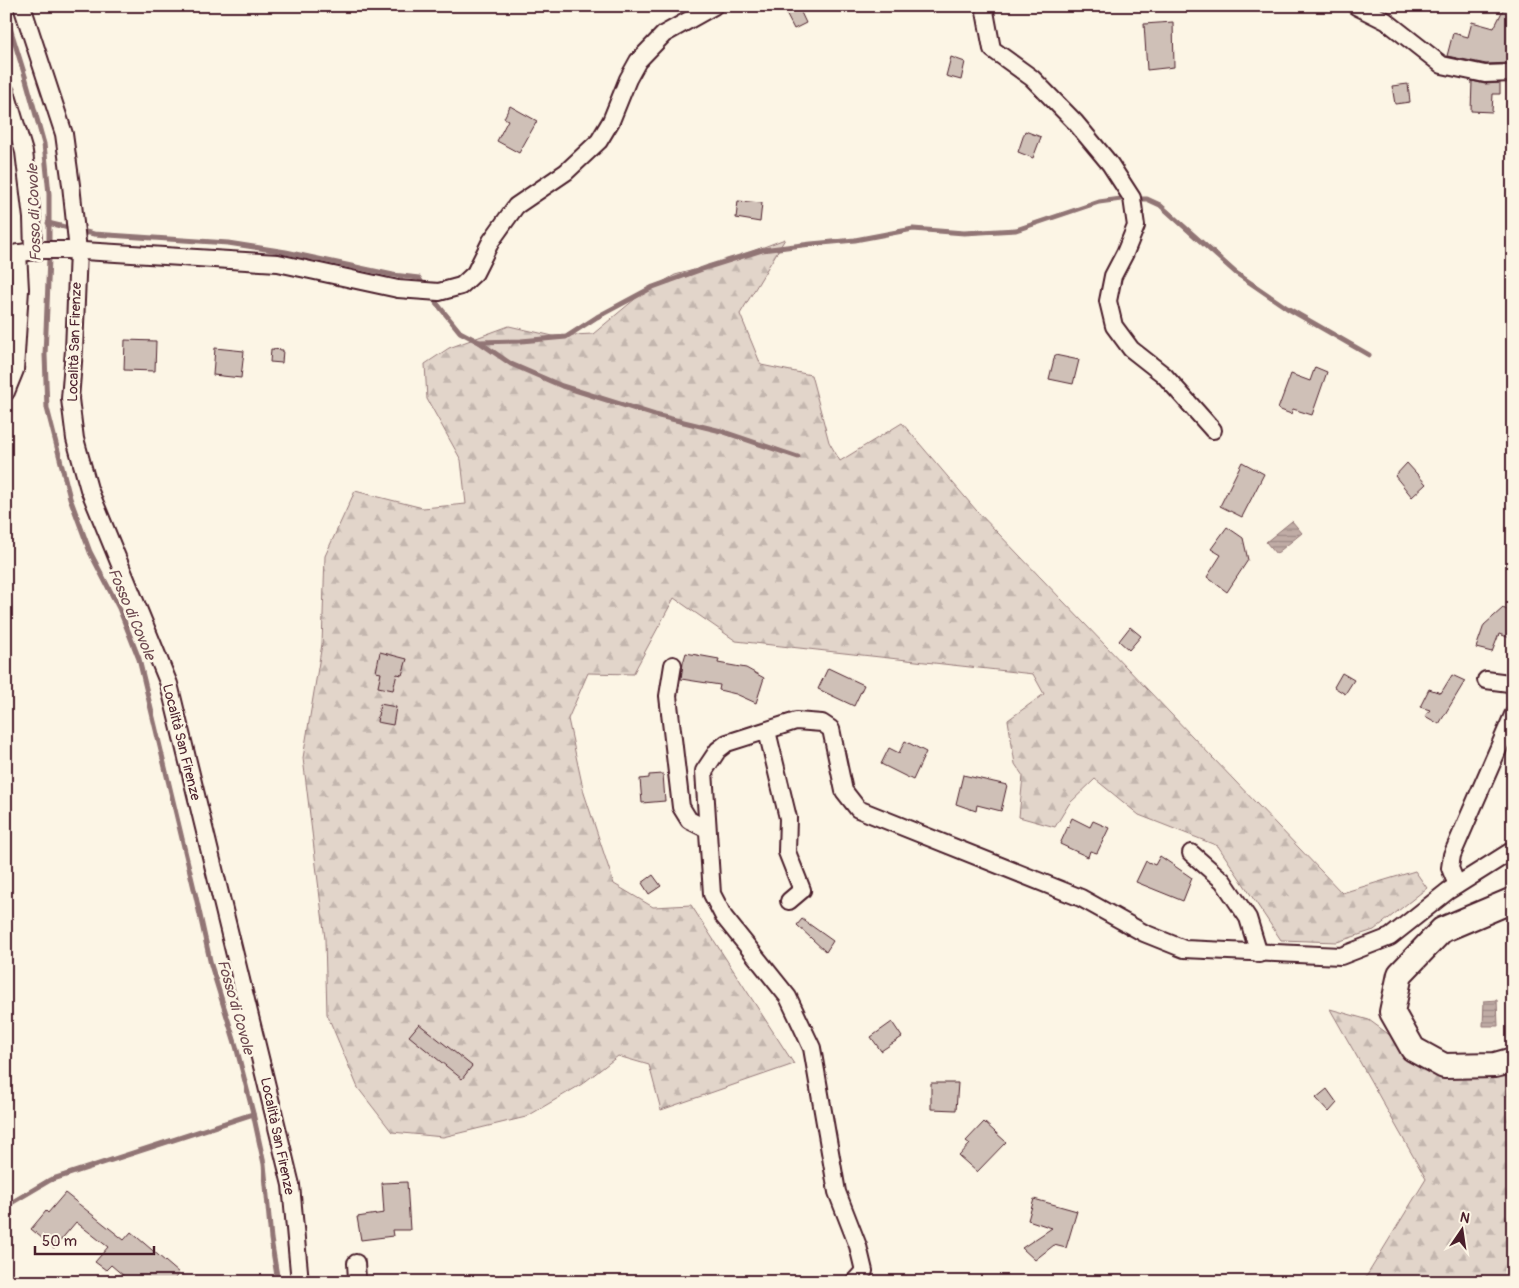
<svg xmlns="http://www.w3.org/2000/svg" width="1519" height="1288" font-family="Pangolin,sans-serif">
	<style>
		.forest { fill: url(#forest-firs); stroke: #967a7a }
		.water { fill: url(#water-rules); stroke: #917474 }
		.lines { fill: none; stroke-linecap: round; stroke-linejoin: round }
		.stream { stroke: #917474; stroke-width: 5 }
		.building { fill: #cfc0b7; stroke: #4a1f2b }
		.street-casing { stroke: #4a1f2b; stroke-width: 20 }
		.secondary-casing { stroke: #4a1f2b; stroke-width: 28 }
		.street { stroke: #fcf5e5; stroke-width: 16 }
		.secondary { stroke: #fcf5e5; stroke-width: 24 }
		.labels { text-anchor: middle; stroke-width: 5; stroke-linejoin: round; paint-order: stroke }
		.street-label { font-size: 14px; fill: #4a1f2b; stroke: #fcf5e5 }
		.water-label { font-size: 15px; font-style: italic; fill: #6d4950; stroke: #fcf5e5 }
	</style>
	<defs>
		<pattern id="forest-firs" width="22" height="20" patternUnits="userSpaceOnUse" patternTransform="scale(1.25)"><rect width="22" height="20" fill="#e2d5ca"/><path d="M5 1l3.5 6h-7zM16 11l3.5 6h-7z" fill="#c3b6ae"/></pattern>
		<pattern id="water-rules" width="6" height="5" patternUnits="userSpaceOnUse" patternTransform="scale(1.25)"><rect width="6" height="5" fill="#c0aca5"/><path d="M0 2.5h6" fill="none" stroke="#9e8b87"/></pattern>
	</defs>
	<rect width="100%" height="100%" fill="#fcf5e5"/>
	<filter id="ink" filterUnits="userSpaceOnUse"><feTurbulence type="fractalNoise" baseFrequency=".02" numOctaves="2"/><feDisplacementMap in="SourceGraphic" scale="10" xChannelSelector="R" yChannelSelector="G"/><feConvolveMatrix kernelMatrix="1 2 1 2 8 2 1 2 1" color-interpolation-filters="sRGB"/></filter>
	<g filter="url(#ink)">
		<g class="forest">
			<polygon points="785,239 740,314 761,365 811,375 829,442 840,461 902,423 976,510 1342,893 1415,871 1427,888 1374,930 1337,942 1281,940 1218,846 1139,815 1095,779 1069,804 1055,827 1019,817 1023,776 1015,764 1008,720 1044,694 1033,674 736,641 674,598 633,674 588,673 568,719 584,793 614,884 653,907 691,905 794,1064 661,1110 649,1065 618,1056 582,1084 526,1117 443,1137 392,1132 358,1088 327,1014 325,939 303,758 322,644 325,556 355,491 423,508 466,504 461,460 427,399 425,364 449,348 509,326 553,336 593,334 641,294 675,275 724,262"/>
			<polygon points="1330,1009 1369,1020 1446,1076 1513,1077 1513,1282 1363,1282 1426,1179"/>
		</g>
		<g class="water">
			<polygon points="1292,521 1302,533 1276,554 1266,542"/>
			<polygon points="1497,1000 1498,1026 1483,1026 1484,1001"/>
		</g>
		<g class="lines">
			<g class="stream">
				<polyline points="6,15 25,76 44,144 49,194 49,258 45,355 47,408 70,498 90,552 119,608 139,659 196,897 211,965 236,1046 253,1113 264,1164 271,1239 278,1282"/>
				<polyline points="48,223 94,234 228,243 286,252 393,275 419,278 425,288"/>
				<polyline points="430,295 460,332 479,342 511,364 562,386 655,415 721,431 798,457"/>
				<polyline points="479,342 521,341 566,337 597,317 653,287 708,267 762,250 811,244 855,240 913,229 964,233 1016,230 1099,202 1121,199 1147,199 1160,205 1236,273 1287,308 1369,355"/>
				<polyline points="6,1206 50,1180 253,1114"/>
			</g>
		</g>
		<g class="building">
			<polygon points="782,6 798,6 806,23 794,29"/>
			<polygon points="1505,6 1513,6 1512,63 1486,64 1447,56 1453,33 1468,37 1472,22 1494,28"/>
			<polygon points="1173,22 1174,67 1147,70 1144,24"/>
			<polygon points="951,57 965,62 961,80 946,76"/>
			<polygon points="1472,81 1485,84 1500,83 1500,94 1493,94 1492,112 1471,111"/>
			<polygon points="1408,84 1410,102 1395,104 1392,86"/>
			<polygon points="510,106 537,121 519,153 497,141 508,120 504,118"/>
			<polygon points="1025,131 1041,137 1033,158 1018,152"/>
			<polygon points="738,201 762,203 760,222 736,218"/>
			<polygon points="125,340 156,341 155,371 124,370"/>
			<polygon points="215,348 244,351 241,378 213,375"/>
			<polygon points="271,349 283,350 282,363 270,362"/>
			<polygon points="1055,355 1079,360 1073,384 1049,379"/>
			<polygon points="1315,367 1327,372 1312,415 1293,409 1291,414 1278,409 1291,374 1310,381"/>
			<polygon points="1242,462 1264,474 1242,517 1220,506"/>
			<polygon points="1407,463 1426,484 1412,497 1395,476"/>
			<polygon points="1227,527 1243,538 1248,560 1227,592 1207,577 1221,555 1211,549"/>
			<polygon points="1503,608 1513,613 1513,639 1499,634 1492,652 1476,648 1484,625"/>
			<polygon points="1130,627 1141,636 1129,650 1119,641"/>
			<polygon points="380,652 407,659 402,675 397,674 393,690 378,687 381,673 376,672"/>
			<polygon points="686,653 719,659 718,663 746,668 764,678 756,703 736,694 719,690 720,685 681,679 683,663"/>
			<polygon points="828,668 864,685 854,706 818,689"/>
			<polygon points="1342,673 1354,680 1345,694 1334,687"/>
			<polygon points="1452,675 1465,681 1439,724 1425,716 1430,710 1420,707 1429,689 1441,693"/>
			<polygon points="380,704 396,707 393,725 377,722"/>
			<polygon points="905,741 926,752 913,780 881,764 889,748 899,753"/>
			<polygon points="663,774 665,801 642,803 640,779 649,778 649,775"/>
			<polygon points="963,775 1007,785 1001,811 977,805 976,811 956,804"/>
			<polygon points="1072,818 1090,827 1093,821 1109,828 1097,853 1090,851 1088,857 1060,844"/>
			<polygon points="1160,856 1192,878 1183,901 1136,882 1146,861 1155,865"/>
			<polygon points="653,875 661,886 649,894 642,883"/>
			<polygon points="802,919 833,941 826,952 797,925"/>
			<polygon points="892,1022 902,1037 881,1051 871,1037"/>
			<polygon points="419,1024 472,1066 462,1079 409,1036"/>
			<polygon points="931,1083 958,1083 956,1110 931,1109"/>
			<polygon points="1327,1089 1337,1103 1329,1112 1316,1098"/>
			<polygon points="984,1122 1006,1142 977,1172 959,1156 970,1144 966,1141"/>
			<polygon points="407,1182 410,1230 392,1230 393,1236 361,1240 357,1217 384,1213 382,1183"/>
			<polygon points="65,1193 124,1240 131,1232 179,1273 172,1282 131,1282 111,1265 106,1270 95,1262 108,1247 76,1222 54,1248 31,1229 46,1211 48,1213"/>
			<polygon points="1034,1199 1077,1211 1066,1248 1054,1245 1035,1260 1022,1248 1052,1228 1028,1220"/>
		</g>
		<g class="lines">
			<g class="street-casing">
				<g id="street">
					<polyline points="22,6 64,134 71,185 78,251 74,350 70,399 75,439 89,489 169,684 291,1185 300,1282"/>
					<polyline points="984,6 992,49 1032,78 1075,122 1110,164 1132,198 1136,226 1125,253 1113,276 1108,301 1114,326 1131,349 1164,375 1213,430"/>
					<polyline points="1356,6 1386,21 1442,65 1485,74 1513,73"/>
					<polyline points="6,92 24,152 32,218 33,251"/>
					<polyline points="6,255 42,250 67,250 278,263 398,289 439,292 461,286 475,273 491,241 516,206 566,172 599,141 611,121 628,79 638,61 664,34 714,6"/>
					<polyline points="6,392 15,370 20,289 18,253"/>
					<polyline points="673,665 668,696 681,807 689,820 707,829"/>
					<polyline points="1486,680 1509,683 1513,686"/>
					<polyline points="767,731 788,818 787,852 802,890 789,901"/>
					<polyline points="1191,853 1223,881 1248,918 1259,954"/>
					<polyline points="1457,885 1450,868 1452,855 1513,715"/>
					<polyline points="355,1282 357,1279 356,1263"/>
					<polyline points="854,1282 864,1271 858,1246 837,1192 812,1048 788,997 724,917 712,894 704,771 718,750 727,743 796,721 822,723 831,729 844,791 858,809 1081,898 1144,933 1184,949 1341,956 1390,937 1448,891 1513,850"/>
				</g>
			</g>
			<g class="secondary-casing">
				<polyline id="secondary" points="1513,900 1442,930 1400,974 1392,1012 1413,1049 1444,1066 1495,1065 1513,1060"/>
			</g>
			<use href="#street" class="street"/>
			<use href="#secondary" class="secondary"/>
		</g>
	</g>
	<g class="labels">
		<g class="street-label">
			<text transform="translate(74 342) rotate(-88)" y="5">Località San Firenze</text>
			<text transform="translate(182 742) rotate(76)" y="5">Località San Firenze</text>
			<text transform="translate(278 1136) rotate(78)" y="5">Località San Firenze</text>
		</g>
		<g class="water-label">
			<text transform="translate(34 213) rotate(-92)" y="5">Fosso di Covole</text>
			<text transform="translate(132 614) rotate(67)" y="5">Fosso di Covole</text>
			<text transform="translate(236 1007) rotate(74)" y="5">Fosso di Covole</text>
		</g>
	</g>
	<rect width="1519" height="1288" fill="none" stroke="#fcf5e5" stroke-width="25"/>
	<rect x="12" y="12" width="1494" height="1263" fill="none" stroke="#4a1f2b" stroke-width="2" filter="url(#ink)"/>
	<g transform="translate(1462 1230) rotate(13)" stroke="#fcf5e5" stroke-width="4" paint-order="stroke">
	<path d="M0-4L9 19L0 12L-9 19Z" fill="#4a1f2b"/>
	<text y="-8" font-size="14" font-weight="bold" text-anchor="middle" fill="#4a1f2b">N</text>
	</g>
	<path d="M35 1246v8h119v-8" fill="none" stroke="#4a1f2b" stroke-width="2.5"/>
	<text x="42" y="1246" font-size="15" fill="#4a1f2b" stroke="#fcf5e5" stroke-width="4" paint-order="stroke">50 m</text>
</svg>
